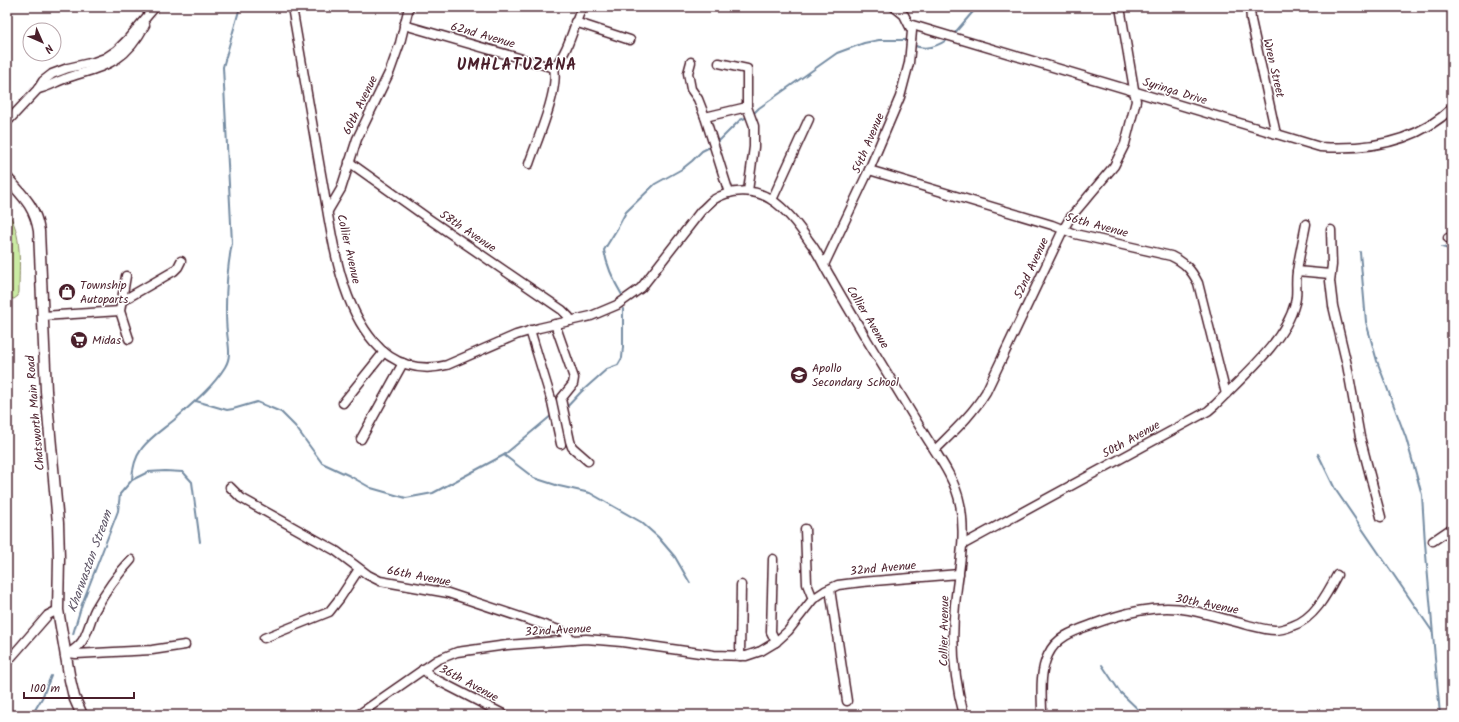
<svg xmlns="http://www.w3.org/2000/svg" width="1459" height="722" font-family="Kalam,sans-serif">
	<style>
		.garden { fill: #caeba3; stroke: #8a8567 }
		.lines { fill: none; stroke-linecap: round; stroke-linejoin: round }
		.stream { stroke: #758ca3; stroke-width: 2 }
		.minor-casing { stroke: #4a1f2b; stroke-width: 11 }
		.tertiary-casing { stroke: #4a1f2b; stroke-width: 13 }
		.minor { stroke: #fff; stroke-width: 8 }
		.tertiary { stroke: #fff; stroke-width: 10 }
		.labels { text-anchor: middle; stroke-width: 3; stroke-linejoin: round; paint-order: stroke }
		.street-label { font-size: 12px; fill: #4a1f2b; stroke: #fff }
		.poi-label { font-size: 12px; fill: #4a1f2b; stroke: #fff; text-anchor: start }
		.water-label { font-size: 13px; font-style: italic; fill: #5f5667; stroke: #fff }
		.district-label { font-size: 16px; font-weight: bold; letter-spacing: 1px; fill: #4a1f2b; stroke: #fff }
	</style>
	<rect width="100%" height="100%" fill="#fff"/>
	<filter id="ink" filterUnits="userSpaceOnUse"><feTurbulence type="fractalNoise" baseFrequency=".025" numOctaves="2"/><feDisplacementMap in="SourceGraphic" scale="8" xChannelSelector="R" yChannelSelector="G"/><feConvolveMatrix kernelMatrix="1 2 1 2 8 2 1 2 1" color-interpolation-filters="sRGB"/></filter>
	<g filter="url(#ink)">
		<path class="garden" d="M7,211C23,233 19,266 19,292L18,296L14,299L7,298Z"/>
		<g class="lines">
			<g class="stream">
				<polyline points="953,35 977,7"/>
				<path d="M913,45C925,51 938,46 948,39"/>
				<polyline points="753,114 759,108 837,53 864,43 879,40 905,40 908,41"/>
				<polyline points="716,144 740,120 748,117"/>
				<polyline points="1442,247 1452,250"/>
				<polyline points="1360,252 1366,322 1377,361 1406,438 1422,495 1425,543 1440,715"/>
				<path d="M622,295C613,280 607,267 604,250L617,229L626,212L655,184L682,169L692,161L702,151L712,146"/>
				<polyline points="196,401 227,410 233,409 257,402 281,412 295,426 322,463 350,476 371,488 406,498 433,493 504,455 552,415"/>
				<polyline points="565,409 581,392 607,369 618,365 622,358 623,347 623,309"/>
				<polyline points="1318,454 1335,489 1432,631"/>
				<polyline points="504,455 534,478 559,486 590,493 641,522 658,537 675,557 690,583"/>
				<path d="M132,480C133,447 152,438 174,420C192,404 212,388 225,367C232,356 228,344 227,332C226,324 226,315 226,307C226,286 228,264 232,243L223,67L240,7"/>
				<polyline points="73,634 82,604 118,511 120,494 132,480 148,472 165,471 183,472 192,482 200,542"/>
				<polyline points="1102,665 1120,692 1144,715"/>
				<polyline points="32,715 42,698 51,676"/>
			</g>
			<g class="minor-casing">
				<g id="minor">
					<path d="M292,7C302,63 311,118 321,174C331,228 337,299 374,342C393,365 420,372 447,365L516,335L539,328L591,316L617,305L641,288L701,211C705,208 709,203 713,200C730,189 754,188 772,200C787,210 799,226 809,241C818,252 823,265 831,278C842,298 855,319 867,340C885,370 904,401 923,432C937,455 955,478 960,504C967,538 958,571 955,605C951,642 954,679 964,715"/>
					<polyline points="1250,7 1251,20 1276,134"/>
					<polyline points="575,22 630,40"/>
					<path d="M909,24L1320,147C1367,150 1417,142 1452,108"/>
					<polyline points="404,25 554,68"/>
					<polyline points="691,62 688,73 691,89 698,99 705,117 729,193"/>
					<polyline points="719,63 747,69 747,107 754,126 754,147 748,191"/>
					<path d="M554,68C569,50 573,28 582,7"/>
					<path d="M38,89C49,87 57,81 67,78C106,65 124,64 145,25"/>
					<polyline points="705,117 747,107"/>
					<polyline points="7,122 38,89 43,81 52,74 68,68 94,62 105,58 117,50 127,40 155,7"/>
					<polyline points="349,162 429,219 562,310 569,317 570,321"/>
					<path d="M529,164C537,140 559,91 554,68"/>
					<path d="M869,170L1052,225L1075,234L1171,256C1184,262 1191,269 1198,283L1226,394"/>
					<polyline points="772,200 809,119"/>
					<polyline points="328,211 341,189 357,139 390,71 400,43 409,7"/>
					<polyline points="1331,230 1332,265 1330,281 1333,306 1347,365 1360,437 1381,517"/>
					<polyline points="1448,238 1452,237"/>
					<polyline points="824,265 869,170 900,97 909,63 912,31 904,15 894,7"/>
					<polyline points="1297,271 1330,274"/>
					<polyline points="126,276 120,311 129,339"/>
					<polyline points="122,301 174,271 178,267 181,261"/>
					<polyline points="43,316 120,311"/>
					<polyline points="555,324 574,378 573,384 561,399 570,441 572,447 588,461"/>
					<polyline points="530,330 552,402 561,444"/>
					<polyline points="343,403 384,352"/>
					<polyline points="361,439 403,363"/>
					<path d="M935,450C953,432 972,415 986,392L1063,230L1070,218L1114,166L1125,144L1136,101L1120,7"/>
					<polyline points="230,487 241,498 336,551 368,575 380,581 448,593 562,631 573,640"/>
					<polyline points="805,529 807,584 813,599"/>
					<polyline points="1433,541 1452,528"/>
					<path d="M964,544L1208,411L1215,405C1242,377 1285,342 1295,303C1298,293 1295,282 1297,272C1299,256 1303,240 1306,224"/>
					<polyline points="773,559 771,632 776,642"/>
					<polyline points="830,589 847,701"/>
					<polyline points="264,638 329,612 340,598 359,569"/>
					<polyline points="69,653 76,654 152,650 185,645"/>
					<path d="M65,656C70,652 76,649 80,644C87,637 90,620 95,610C105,592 117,575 131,560"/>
					<polyline points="740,656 741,585"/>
					<polyline points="7,662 48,615 58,610"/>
					<polyline points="423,669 433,678 505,715"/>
					<polyline points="358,715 437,660 457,652 507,645 586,639 622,642 714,655 746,656 761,651 776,642 788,631 813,599 825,591 838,585 862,582 959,574"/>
					<path d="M1042,715C1042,696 1039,673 1048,655C1056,637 1074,631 1091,625C1123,613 1155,604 1189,610C1209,614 1228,620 1248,625C1256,627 1266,630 1275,630C1280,630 1287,628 1292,626C1314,619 1327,594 1337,575"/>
				</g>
			</g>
			<g class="tertiary-casing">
				<path id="tertiary" d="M7,178C23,196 35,206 39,231L46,391L58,523L59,558L58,610L70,680L74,697L82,715"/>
			</g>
			<use href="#minor" class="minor"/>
			<use href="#tertiary" class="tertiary"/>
		</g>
	</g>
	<defs>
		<g id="shop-disc" transform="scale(0.9)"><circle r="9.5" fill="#4a1f2b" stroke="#fff"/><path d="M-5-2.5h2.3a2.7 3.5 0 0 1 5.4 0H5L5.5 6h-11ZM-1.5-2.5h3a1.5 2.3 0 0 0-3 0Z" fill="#fff"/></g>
		<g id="supermarket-disc" transform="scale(0.9)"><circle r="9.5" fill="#4a1f2b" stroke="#fff"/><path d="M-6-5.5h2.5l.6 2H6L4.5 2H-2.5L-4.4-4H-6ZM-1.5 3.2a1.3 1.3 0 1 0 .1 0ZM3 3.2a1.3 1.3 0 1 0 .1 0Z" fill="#fff"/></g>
		<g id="school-disc" transform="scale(0.9)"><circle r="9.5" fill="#4a1f2b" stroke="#fff"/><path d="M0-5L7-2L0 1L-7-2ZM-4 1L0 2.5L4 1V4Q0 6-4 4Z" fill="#fff"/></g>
	</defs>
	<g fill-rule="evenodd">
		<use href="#shop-disc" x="67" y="292"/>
		<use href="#supermarket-disc" x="79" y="340"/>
		<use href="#school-disc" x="799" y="375"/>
	</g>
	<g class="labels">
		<g class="street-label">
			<text transform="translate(483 35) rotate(16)" y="4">62nd Avenue</text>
			<text transform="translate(1274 68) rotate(77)" y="4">Wren Street</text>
			<text transform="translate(1175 91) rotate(17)" y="4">Syringa Drive</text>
			<text transform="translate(360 105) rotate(-64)" y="4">60th Avenue</text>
			<text transform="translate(868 143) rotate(-67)" y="4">54th Avenue</text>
			<text transform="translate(1097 225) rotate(15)" y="4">56th Avenue</text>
			<text transform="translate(468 231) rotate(34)" y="4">58th Avenue</text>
			<text transform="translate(349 249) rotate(77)" y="4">Collier Avenue</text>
			<text transform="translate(1031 268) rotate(-65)" y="4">52nd Avenue</text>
			<text transform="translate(868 317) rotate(59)" y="4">Collier Avenue</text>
			<text transform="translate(35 413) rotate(-95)" y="4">Chatsworth Main Road</text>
			<text transform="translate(1131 439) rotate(-29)" y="4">50th Avenue</text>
			<text transform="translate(883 568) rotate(-5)" y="4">32nd Avenue</text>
			<text transform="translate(419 576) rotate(11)" y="4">66th Avenue</text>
			<text transform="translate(1207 604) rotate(11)" y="4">30th Avenue</text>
			<text transform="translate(558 630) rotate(-3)" y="4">32nd Avenue</text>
			<text transform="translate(944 631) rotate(-89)" y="4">Collier Avenue</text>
			<text transform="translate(469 683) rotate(28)" y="4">36th Avenue</text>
		</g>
		<g class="poi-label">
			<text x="80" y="289">Township<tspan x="80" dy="14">Autoparts</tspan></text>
			<text x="92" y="344">Midas</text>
			<text x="812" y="372">Apollo<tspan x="812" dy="14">Secondary School</tspan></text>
		</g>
		<g class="water-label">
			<text transform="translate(89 561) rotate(-70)" y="5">Kharwastan Stream</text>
		</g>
		<g class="district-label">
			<text x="517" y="70">UMHLATUZANA</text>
		</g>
	</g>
	<rect width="1459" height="722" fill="none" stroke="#fff" stroke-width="24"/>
	<rect x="12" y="12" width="1435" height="698" fill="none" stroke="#4a1f2b" stroke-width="1.5" filter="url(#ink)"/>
	<g transform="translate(42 42) rotate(135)"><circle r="19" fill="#ffffff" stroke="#b7a5aa"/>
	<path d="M0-3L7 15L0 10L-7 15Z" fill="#4a1f2b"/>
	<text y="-6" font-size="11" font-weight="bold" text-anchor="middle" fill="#4a1f2b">N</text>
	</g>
	<path d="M24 692v6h110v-6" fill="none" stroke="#4a1f2b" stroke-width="2"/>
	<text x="30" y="692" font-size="12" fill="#4a1f2b" stroke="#ffffff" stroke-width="3" paint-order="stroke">100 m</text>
</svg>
